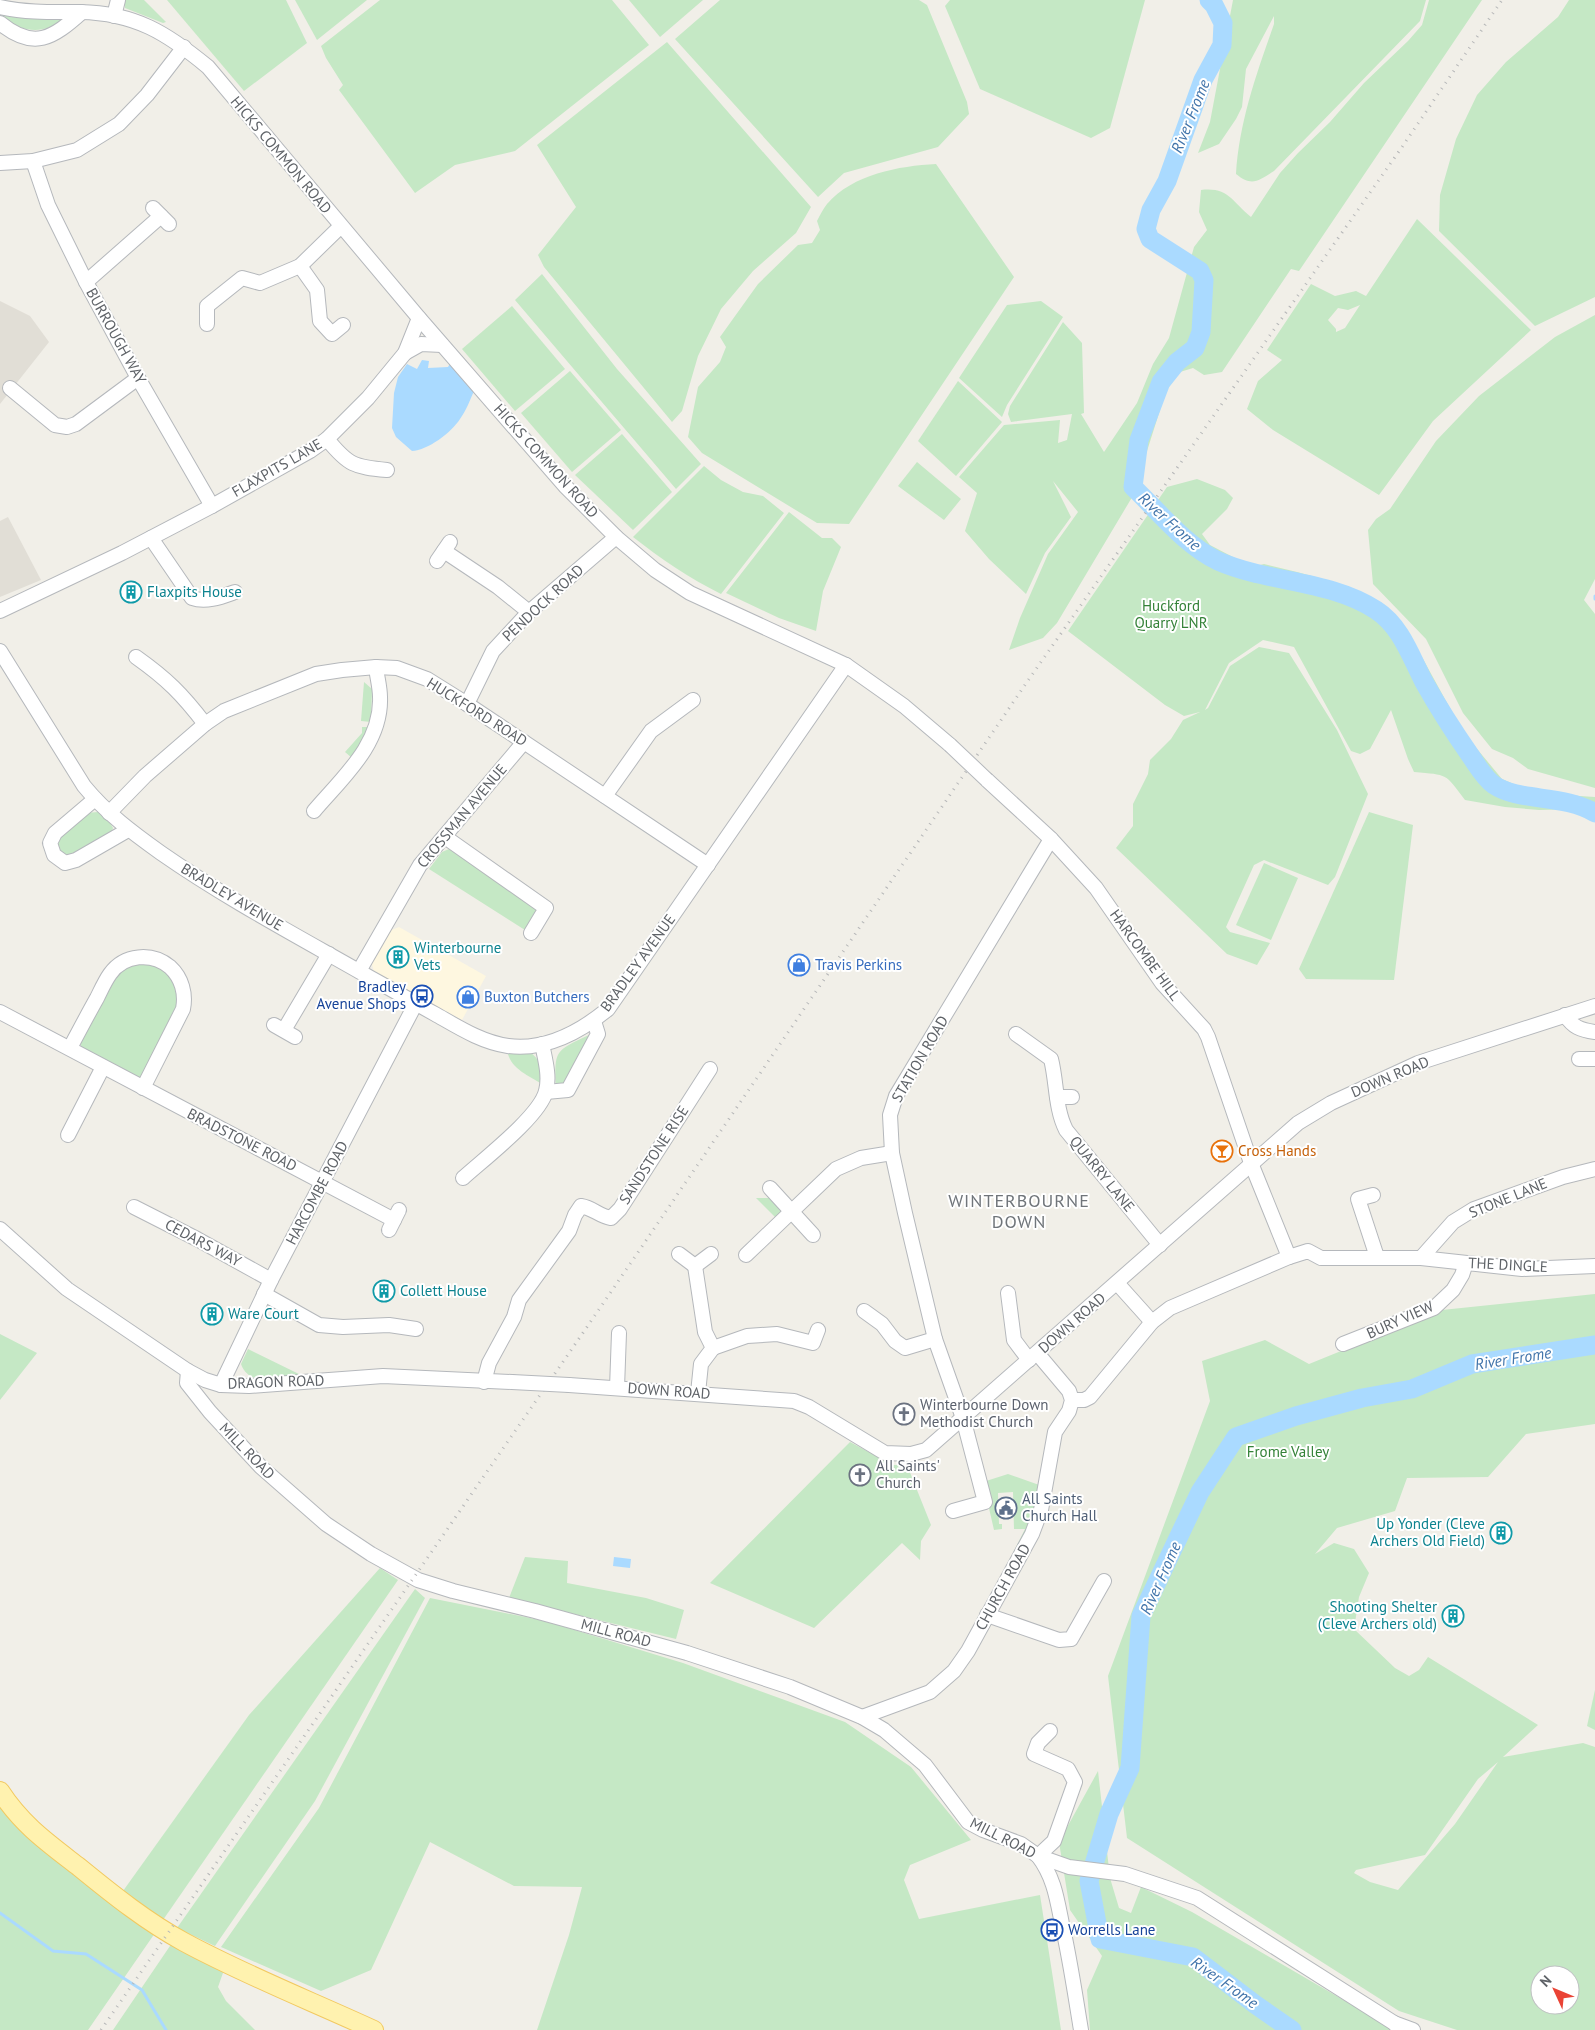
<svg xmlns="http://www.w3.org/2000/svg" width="1595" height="2030" font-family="'PT Sans',sans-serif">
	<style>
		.commercial { fill: #fef7e0 }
		.education { fill: #e1ded6 }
		.green { fill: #c5e8c5; fill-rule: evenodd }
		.water { fill: #aadaff }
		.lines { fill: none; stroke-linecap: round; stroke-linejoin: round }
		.stream { stroke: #aadaff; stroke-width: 3 }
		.river { stroke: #aadaff; stroke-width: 19 }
		.minor-casing { stroke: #b5b8bc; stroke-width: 16 }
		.major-casing { stroke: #f2c960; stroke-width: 20 }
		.minor { stroke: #fff; stroke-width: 14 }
		.major { stroke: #fff2af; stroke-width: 18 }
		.rail { stroke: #b6b7b8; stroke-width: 3; stroke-dasharray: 1 6; stroke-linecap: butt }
		.minor-bridge-casing { stroke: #b5b8bc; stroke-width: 16; stroke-linecap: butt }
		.minor-bridge { stroke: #fff; stroke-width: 14 }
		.labels { text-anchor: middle; stroke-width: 4; stroke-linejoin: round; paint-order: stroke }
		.street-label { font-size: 15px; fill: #5f6368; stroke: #fff }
		.culture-label { font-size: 15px; fill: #0d838f; stroke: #fff; text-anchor: start }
		.park-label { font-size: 15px; fill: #348238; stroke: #fff }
		.shop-label { font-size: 15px; fill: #366cbe; stroke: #fff; text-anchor: start }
		.transit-label { font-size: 15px; fill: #164399; stroke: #fff; text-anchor: end }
		.food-label { font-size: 15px; fill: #c56008; stroke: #fff; text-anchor: start }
		.worship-label { font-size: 15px; fill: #5b616d; stroke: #fff; text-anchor: start }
		.service-label { font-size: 15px; fill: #4e5e75; stroke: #fff; text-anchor: start }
		.water-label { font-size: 16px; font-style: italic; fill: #4174aa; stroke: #fff }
		.quarter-label { font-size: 18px; letter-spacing: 1px; fill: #70757a; stroke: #fff }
	</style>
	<rect width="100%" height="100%" fill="#f1efe8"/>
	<polygon class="commercial" points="399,927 486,976 462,1020 374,972 371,961 389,931"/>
	<g class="education">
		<polygon points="0,301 30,316 49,342 0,404"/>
		<polygon points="8,517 41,580 0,597 0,521"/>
	</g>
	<g class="green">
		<polygon points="124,0 144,0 166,22 163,23 125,8"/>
		<polygon points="167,0 286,0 307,43 244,91"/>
		<polygon points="295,0 367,0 317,40"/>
		<polygon points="380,0 612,0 649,45 515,151 455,165 415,193 339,90 343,85 326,58 321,46"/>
		<polygon points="629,0 703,0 660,37"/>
		<polygon points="720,0 919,0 927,5 967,102 969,114 938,147 844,173 818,197 675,39"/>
		<polygon points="950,0 1145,0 1110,128 1091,138 980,89 945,6"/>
		<path d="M1233,0H1426L1420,21L1274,171C1258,181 1252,187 1236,174C1239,122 1257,72 1274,24V16L1246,69L1242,107L1236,119L1219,144L1198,153L1210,122Z"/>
		<path d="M1429,0H1482L1299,271L1291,269L1222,372L1204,375L1193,368L1180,372L1166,391L1141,470V484L1131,499L1057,623L1043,638L1009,650L1020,618L1048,554L1078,512L1053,481L1071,517L1045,553L1026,594L989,559L965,531L977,493L959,477L1004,425L1060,420L1058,443L1067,440L1072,414L1011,422L1008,414L1010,406L1063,322L1082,343L1084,413L1081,414L1104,452L1137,403L1153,364L1169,338L1194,247L1207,230L1199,212L1201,190C1229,187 1232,202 1251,217L1280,173L1298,153L1330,122L1364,83L1408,41L1422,25Z"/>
		<polygon points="1569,0 1595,0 1595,297 1535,326 1439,231 1440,195 1456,139 1477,95 1506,62 1558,17"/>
		<path d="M2,14L63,17L65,20C40,35 25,32 1,18Z"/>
		<polygon points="667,42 811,207 796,233 753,271 721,309 698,356 682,411 672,422 544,267 538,255 576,207 537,145"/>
		<path d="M936,164L1014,277L849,524L817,523L702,453L688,437L698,387L720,362L726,347L720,337L758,284L798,245L812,243L820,230L817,221C820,215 823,209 827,204C853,174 899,166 936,164Z"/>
		<path d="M1417,219L1531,330L1433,421L1379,495L1273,430L1247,409L1258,381L1282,360L1267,350L1311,284L1335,296L1356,291L1366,296ZM1360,305L1345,328L1336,332V329L1328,320L1338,308L1348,310Z"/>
		<polygon points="542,274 617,369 701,464 676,489 515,300"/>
		<polygon points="1041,301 1063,317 1007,405 1002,417 959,378 1007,305"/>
		<polygon points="512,306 565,369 515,411 462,349"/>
		<polygon points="1595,315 1595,579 1584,600 1595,614 1595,788 1528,769 1513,758 1492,749 1463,713 1426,639 1373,584 1368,530 1376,519 1390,509 1436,441 1479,396 1555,337"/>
		<polygon points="570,371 621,430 572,472 521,413"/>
		<polygon points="958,381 1002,422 956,476 918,441"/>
		<polygon points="622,434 672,492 633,530 575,475"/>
		<polygon points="917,462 961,499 944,520 898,486"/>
		<path d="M704,466L721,480L743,492L763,496L784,513L721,594C689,578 661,559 633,537Z"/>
		<path d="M1197,479L1225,490L1233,498L1227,509L1202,534L1210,545L1252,567L1264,564L1297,572L1334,582L1381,603L1400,622L1423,659L1463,732L1502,779L1535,793L1595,797V818L1577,809L1539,810L1505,807L1465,800C1445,773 1448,775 1414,772L1408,759L1391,710L1370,749L1360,754L1351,751L1294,647L1263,640L1229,663L1205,710L1208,708L1230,666L1259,647L1289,653L1337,730L1368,794L1335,877L1328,885L1264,860L1254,865L1226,927L1230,932L1270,943L1257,965L1227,954L1116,848L1133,826V804L1148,774L1150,760L1171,739L1183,720L1200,712L1184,716L1165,705L1068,631L1167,487Z"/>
		<polygon points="789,512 822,538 832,538 841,547 823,591 816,631 779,618 726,593"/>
		<polygon points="364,682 372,689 371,722 361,721"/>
		<polygon points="362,727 370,727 352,758 345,752 362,733"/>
		<polygon points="98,812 109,821 113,828 111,834 66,858 58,852 55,843 59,836 86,813"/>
		<polygon points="1369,812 1413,825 1394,980 1306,979 1299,969"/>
		<polygon points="449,849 455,850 534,905 537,911 525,930 429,869 442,852"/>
		<polygon points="1264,863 1298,878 1271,940 1236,925"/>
		<polygon points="147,961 168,972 176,984 178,1007 145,1074 140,1078 132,1077 82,1051 80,1040 114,976 135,963"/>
		<path d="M589,1035H592L569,1083L556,1088C554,1050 555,1051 589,1035Z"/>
		<path d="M530,1052C542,1061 541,1070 542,1084C529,1076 512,1069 508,1054Z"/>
		<polygon points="756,1198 769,1198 780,1209 781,1215 777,1219"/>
		<path d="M1595,1294V1424L1526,1434L1488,1477L1407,1478L1395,1511L1337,1528L1315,1554L1334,1543L1354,1549L1369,1573L1359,1597L1354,1629L1395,1668L1409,1676L1419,1670L1428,1657L1538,1725L1503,1757L1583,1743L1595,1747V2030H1457L1399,2011L1127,1838L1108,1676L1210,1401L1202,1361L1265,1340L1309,1364L1442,1310ZM1498,1762L1455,1824L1398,1890L1370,1882L1354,1873L1356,1870L1425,1855L1478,1779ZM1540,1975H1570V2005H1540Z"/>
		<polygon points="0,1334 37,1353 0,1400"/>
		<path d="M248,1349L301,1375C281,1377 250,1389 241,1364Z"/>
		<polygon points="850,1442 893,1465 907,1465 931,1525 921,1541 920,1560 902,1543 814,1628 710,1583"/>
		<polygon points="1008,1474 1042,1486 1042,1492 1015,1557 1010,1559 1025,1529 1014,1529 1013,1492 998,1493 999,1524 1002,1524 1002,1529 994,1530 983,1482"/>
		<polygon points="525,1557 568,1561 567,1583 646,1598 684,1610 676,1639 509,1598"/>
		<polygon points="380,1568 398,1580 163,1920 123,1891 249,1715"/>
		<polygon points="415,1589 425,1598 315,1801 215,1946 177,1928"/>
		<polygon points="430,1598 545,1621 683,1663 845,1722 911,1767 971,1840 910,1865 904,1880 919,1919 1040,1895 1061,2030 537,2030 569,1935 582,1887 514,1886 430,1842 371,1970 321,1991 221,1947 319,1808"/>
		<polygon points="1595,1690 1595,1730 1587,1726"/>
		<polygon points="1098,1771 1110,1878 1119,1908 1131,1913 1141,1887 1192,1912 1395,2030 1090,2030 1087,1990 1102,1956 1070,1910 1059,1842"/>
		<path d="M0,1807C17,1830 39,1847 61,1865C92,1889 123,1911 155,1933L88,2030H0Z"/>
		<polygon points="172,1943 224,1970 218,1987 226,2001 255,2030 113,2030"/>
	</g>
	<g class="water">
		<path d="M422,360L429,361L428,368L448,367L451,362L474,391C470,400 466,411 460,419C451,433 428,450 412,451L396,437L392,428L394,393L398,377L407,364L417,369Z"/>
		<polygon points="614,1557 631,1559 630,1568 613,1566"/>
	</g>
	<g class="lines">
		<g class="stream">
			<polyline points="1595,596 1595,599"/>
			<polyline points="0,1913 53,1951 86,1954 142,1990 166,2030"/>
		</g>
		<g class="river">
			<path d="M1209,0L1214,5L1223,23L1222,45L1203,80L1167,181L1151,210L1146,229L1150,239L1200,271L1204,280L1201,332L1195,348L1177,362L1161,382L1139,440L1133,487C1159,512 1185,545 1218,561C1268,583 1331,580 1376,610C1401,626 1411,657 1424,682C1438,707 1454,732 1470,755C1477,765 1484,778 1494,785C1519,802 1564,794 1595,813"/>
			<polyline points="1292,2030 1256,2005 1193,1957 1100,1939 1089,1881 1109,1814 1130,1768 1141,1616 1200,1492 1236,1437 1296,1416 1362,1398 1412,1389 1472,1364 1595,1345"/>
		</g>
		<g class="minor-casing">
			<g id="minor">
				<path d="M0,7C27,13 53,12 80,12C135,13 167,33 208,67L419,318L565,486L616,537L655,570L690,593L846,665L904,706L950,745"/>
				<polyline points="114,16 118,0"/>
				<path d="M0,23C34,51 53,38 82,12"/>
				<polyline points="33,161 48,205 86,282 138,378 212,506"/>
				<polyline points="0,163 33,161 77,150 119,124 147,95 184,47"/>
				<polyline points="153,208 169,224"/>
				<polyline points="300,266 317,290 320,321 332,334 343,325"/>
				<polyline points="86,282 161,216"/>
				<polyline points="207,324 207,306 242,278 260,283 300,266 340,227"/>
				<polyline points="405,353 421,344 442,345"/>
				<polyline points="10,388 55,425 67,427 76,424 138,378"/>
				<path d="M327,439C348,465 354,467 387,470"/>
				<path d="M151,538L192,598C206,603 221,597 235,592"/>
				<polyline points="444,551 498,587 529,612"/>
				<polyline points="437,561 450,542"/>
				<polyline points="0,611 122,553 212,506 310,451 327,439 368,398 405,353 419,318"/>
				<path d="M0,651L84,786C106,813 133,833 161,853C227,899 299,937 369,977C391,989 413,1002 435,1014C458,1027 481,1042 508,1046C546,1051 580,1032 608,1009L846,665"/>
				<path d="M136,657C167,679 182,694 205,724"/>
				<polyline points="467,704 493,651 529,612 616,537"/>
				<polyline points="987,780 1051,839 1096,888 1162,983 1204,1029 1208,1037 1251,1163 1289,1257"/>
				<polyline points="605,796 651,731 693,700"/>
				<polyline points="95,799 55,833 50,843 54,855 65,863 76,860 128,830"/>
				<path d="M314,811C342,778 382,744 380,697C380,687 377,677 376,667"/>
				<polyline points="109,813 145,776 205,724 224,711 316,674 342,670 376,667 397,668 427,679 467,704 708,865"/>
				<polyline points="445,837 546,908 531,933"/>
				<polyline points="359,971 420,865 524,742"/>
				<polyline points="0,1012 394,1220"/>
				<path d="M1565,1015C1573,1027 1580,1030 1595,1032"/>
				<polyline points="274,1025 295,1037"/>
				<polyline points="284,1030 329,954"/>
				<path d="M1016,1034L1051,1059C1057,1083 1055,1108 1066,1130L1160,1245"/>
				<path d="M70,1048C79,1031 88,1014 97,998C101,990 105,981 110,974C124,954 152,952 170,967C182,978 186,994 183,1009L143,1088"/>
				<polyline points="1579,1059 1595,1059"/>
				<polyline points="546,1092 568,1090 598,1034 594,1021"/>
				<polyline points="1057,1097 1072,1097"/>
				<polyline points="68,1135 103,1067"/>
				<path d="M463,1178C484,1159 540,1116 546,1091C550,1076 545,1059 542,1044"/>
				<polyline points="770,1188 813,1235"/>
				<polyline points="1373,1195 1358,1199 1377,1257"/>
				<polyline points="134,1207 197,1239 271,1280"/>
				<polyline points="0,1229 67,1289 188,1371 205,1380 221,1385 249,1386 383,1376 512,1382"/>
				<polyline points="389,1230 399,1210"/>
				<polyline points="679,1254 695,1266 711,1254"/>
				<polyline points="746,1255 836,1169 861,1158 892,1153"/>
				<polyline points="1421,1258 1453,1222 1474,1209 1563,1177 1595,1169"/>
				<polyline points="695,1266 705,1332 713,1348 701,1364 698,1393"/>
				<polyline points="1117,1283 1152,1322"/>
				<polyline points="1008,1293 1014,1340 1029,1360"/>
				<polyline points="264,1294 319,1325 343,1327 389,1325 416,1329"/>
				<polyline points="864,1311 882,1324 895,1341 905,1348 935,1339"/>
				<polyline points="1343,1344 1434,1308 1453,1290 1462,1275 1466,1263"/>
				<polyline points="713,1348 747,1336 777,1334 813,1343 818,1330"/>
				<polyline points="188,1371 187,1383 210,1412 261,1467 326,1524 371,1554 418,1580 453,1591 535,1611 687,1653 790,1687 862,1717 884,1730 925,1765 968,1822 983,1830 1021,1844 1038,1856 1069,1867 1125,1874 1197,1898 1394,2023 1400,2030"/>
				<path d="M484,1382L489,1363L514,1317L519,1300L569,1231L575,1215L581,1206C593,1208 599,1216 611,1218L620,1209L710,1069"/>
				<polyline points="221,1385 271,1280 416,1003"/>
				<polyline points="569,1385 794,1401 809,1407 885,1453 911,1454 926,1450 1298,1123 1331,1103 1418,1063 1595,1006"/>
				<polyline points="617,1388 619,1333"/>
				<polyline points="1072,1400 1084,1400 1090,1397 1152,1322 1170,1308 1289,1257 1308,1251 1321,1258 1421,1258 1522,1269 1595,1266"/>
				<polyline points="953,1511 985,1502 963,1418 935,1339 905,1213 892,1153 890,1115 896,1096 1051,839"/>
				<polyline points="987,1615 1059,1640 1071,1639 1104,1581"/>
				<polyline points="862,1717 930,1692 954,1671 968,1651 1032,1534 1041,1510 1055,1432 1069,1411 1072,1400 1069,1391 1037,1353"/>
				<path d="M1050,1731L1038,1743L1034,1754L1068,1769L1075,1782L1054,1841L1038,1856C1054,1877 1057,1899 1062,1924C1070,1959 1075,1994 1081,2030"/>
				<polyline points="1394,2023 1413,2030"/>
			</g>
		</g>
		<g class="major-casing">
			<path id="major" d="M0,1791C22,1825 48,1843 79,1867C112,1894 147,1922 184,1942C245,1975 311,2001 374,2030"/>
		</g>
		<use href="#minor" class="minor"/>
		<use href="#major" class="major"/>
		<polyline class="rail" points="101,2030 587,1327 1027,682 1402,147 1502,0"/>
		<g class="minor-bridge-casing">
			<g id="minor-bridge">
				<polyline points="950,745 987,780"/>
				<polyline points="512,1382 569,1385"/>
			</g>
		</g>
		<use href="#minor-bridge" class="minor-bridge"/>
	</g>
	<defs>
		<g id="building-ring" transform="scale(1.125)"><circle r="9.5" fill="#fff" stroke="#0f9aa8" stroke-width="1.5"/><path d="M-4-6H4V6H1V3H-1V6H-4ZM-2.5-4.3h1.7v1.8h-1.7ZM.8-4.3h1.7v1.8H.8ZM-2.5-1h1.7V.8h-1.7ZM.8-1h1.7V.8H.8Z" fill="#0f9aa8"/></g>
		<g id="shop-ring" transform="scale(1.125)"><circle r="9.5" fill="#fff" stroke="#3f7fe0" stroke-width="1.5"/><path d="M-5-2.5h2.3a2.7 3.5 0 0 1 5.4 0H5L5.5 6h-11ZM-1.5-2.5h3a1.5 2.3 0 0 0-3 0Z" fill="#3f7fe0"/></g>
		<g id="bus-ring" transform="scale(1.125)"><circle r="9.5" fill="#fff" stroke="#1a4fb4" stroke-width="1.5"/><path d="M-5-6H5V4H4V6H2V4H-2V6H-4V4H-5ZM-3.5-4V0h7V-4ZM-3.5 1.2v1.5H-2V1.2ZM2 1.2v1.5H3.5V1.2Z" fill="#1a4fb4"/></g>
		<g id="bar-ring" transform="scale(1.125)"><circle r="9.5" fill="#fff" stroke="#e8710a" stroke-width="1.5"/><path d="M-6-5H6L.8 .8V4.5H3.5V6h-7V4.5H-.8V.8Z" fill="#e8710a"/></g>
		<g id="church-ring" transform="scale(1.125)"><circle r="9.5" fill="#fff" stroke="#6b7280" stroke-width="1.5"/><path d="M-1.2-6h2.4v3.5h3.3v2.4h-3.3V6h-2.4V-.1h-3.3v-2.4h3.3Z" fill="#6b7280"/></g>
		<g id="civic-ring" transform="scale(1.125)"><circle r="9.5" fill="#fff" stroke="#5c6f8a" stroke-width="1.5"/><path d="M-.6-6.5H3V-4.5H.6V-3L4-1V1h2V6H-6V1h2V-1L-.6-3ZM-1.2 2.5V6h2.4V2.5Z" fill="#5c6f8a"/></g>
	</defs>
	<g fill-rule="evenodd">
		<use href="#building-ring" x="131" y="592"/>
		<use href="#building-ring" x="398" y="957"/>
		<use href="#shop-ring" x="799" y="965"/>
		<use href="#bus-ring" x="422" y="996"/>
		<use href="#shop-ring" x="468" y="997"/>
		<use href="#bar-ring" x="1222" y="1151"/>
		<use href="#building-ring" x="384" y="1291"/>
		<use href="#building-ring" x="212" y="1314"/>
		<use href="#church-ring" x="904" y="1414"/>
		<use href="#church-ring" x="860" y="1475"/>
		<use href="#civic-ring" x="1006" y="1508"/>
		<use href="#building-ring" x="1501" y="1533"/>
		<use href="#building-ring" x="1453" y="1616"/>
		<use href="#bus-ring" x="1052" y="1930"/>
	</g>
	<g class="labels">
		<g class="street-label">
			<text transform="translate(281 155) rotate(50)" y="5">HICKS COMMON ROAD</text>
			<text transform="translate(116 336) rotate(61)" y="5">BURROUGH WAY</text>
			<text transform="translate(546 461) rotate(48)" y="5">HICKS COMMON ROAD</text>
			<text transform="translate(277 468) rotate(-30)" y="5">FLAXPITS LANE</text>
			<text transform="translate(543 603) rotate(-43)" y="5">PENDOCK ROAD</text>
			<text transform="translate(477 712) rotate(32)" y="5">HUCKFORD ROAD</text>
			<text transform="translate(462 816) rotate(-50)" y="5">CROSSMAN AVENUE</text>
			<text transform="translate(232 897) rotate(31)" y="5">BRADLEY AVENUE</text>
			<text transform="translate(1145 955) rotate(54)" y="5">HARCOMBE HILL</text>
			<text transform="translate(638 963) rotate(-54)" y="5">BRADLEY AVENUE</text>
			<text transform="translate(920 1059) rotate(-60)" y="5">STATION ROAD</text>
			<text transform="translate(1390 1077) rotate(-23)" y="5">DOWN ROAD</text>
			<text transform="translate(242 1140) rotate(27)" y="5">BRADSTONE ROAD</text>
			<text transform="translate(654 1155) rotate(-57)" y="5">SANDSTONE RISE</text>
			<text transform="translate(1102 1174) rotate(51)" y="5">QUARRY LANE</text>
			<text transform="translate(317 1193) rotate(-62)" y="5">HARCOMBE ROAD</text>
			<text transform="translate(1508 1198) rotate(-22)" y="5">STONE LANE</text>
			<text transform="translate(203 1243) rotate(28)" y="5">CEDARS WAY</text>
			<text transform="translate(1508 1265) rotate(3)" y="5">THE DINGLE</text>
			<text transform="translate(1400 1320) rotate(-24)" y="5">BURY VIEW</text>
			<text transform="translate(1072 1323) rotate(-41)" y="5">DOWN ROAD</text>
			<text transform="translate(276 1382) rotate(-2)" y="5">DRAGON ROAD</text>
			<text transform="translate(669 1391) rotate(4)" y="5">DOWN ROAD</text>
			<text transform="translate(247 1451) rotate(46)" y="5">MILL ROAD</text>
			<text transform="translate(1003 1587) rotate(-61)" y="5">CHURCH ROAD</text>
			<text transform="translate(616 1633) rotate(15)" y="5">MILL ROAD</text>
			<text transform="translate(1003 1838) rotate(27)" y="5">MILL ROAD</text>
		</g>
		<g class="culture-label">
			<text x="147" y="597">Flaxpits House</text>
			<text x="414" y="953">Winterbourne<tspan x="414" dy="17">Vets</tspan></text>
			<text x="400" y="1296">Collett House</text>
			<text x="228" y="1319">Ware Court</text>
			<text x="1485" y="1529" text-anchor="end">Up Yonder (Cleve<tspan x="1485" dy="17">Archers Old Field)</tspan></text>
			<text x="1437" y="1612" text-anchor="end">Shooting Shelter<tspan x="1437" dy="17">(Cleve Archers old)</tspan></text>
		</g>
		<g class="park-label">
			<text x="1171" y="611">Huckford<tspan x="1171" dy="17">Quarry LNR</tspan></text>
			<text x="1288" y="1457">Frome Valley</text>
		</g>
		<g class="shop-label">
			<text x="815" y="970">Travis Perkins</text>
			<text x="484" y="1002">Buxton Butchers</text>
		</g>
		<g class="transit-label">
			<text x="406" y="992">Bradley<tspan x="406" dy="17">Avenue Shops</tspan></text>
			<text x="1068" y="1935" text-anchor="start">Worrells Lane</text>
		</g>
		<g class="food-label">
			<text x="1238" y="1156">Cross Hands</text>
		</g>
		<g class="worship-label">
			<text x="920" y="1410">Winterbourne Down<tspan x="920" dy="17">Methodist Church</tspan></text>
			<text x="876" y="1471">All Saints'<tspan x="876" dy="17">Church</tspan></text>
		</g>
		<g class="service-label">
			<text x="1022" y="1504">All Saints<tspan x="1022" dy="17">Church Hall</tspan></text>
		</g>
		<g class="water-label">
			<text transform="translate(1190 116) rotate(-68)" y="6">River Frome</text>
			<text transform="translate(1170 521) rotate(42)" y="6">River Frome</text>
			<text transform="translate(1513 1358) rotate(-9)" y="6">River Frome</text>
			<text transform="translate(1160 1578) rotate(-66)" y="6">River Frome</text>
			<text transform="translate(1225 1982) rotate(35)" y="6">River Frome</text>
		</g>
		<g class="quarter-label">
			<text x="1019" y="1207">WINTERBOURNE<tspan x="1019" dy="21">DOWN</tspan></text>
		</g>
	</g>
	<g transform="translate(1555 1990) rotate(314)"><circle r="24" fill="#ffffff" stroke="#bfc1c3"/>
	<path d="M0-4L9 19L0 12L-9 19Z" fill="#ea4335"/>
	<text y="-8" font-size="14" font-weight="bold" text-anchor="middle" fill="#5f6368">N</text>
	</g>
</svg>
